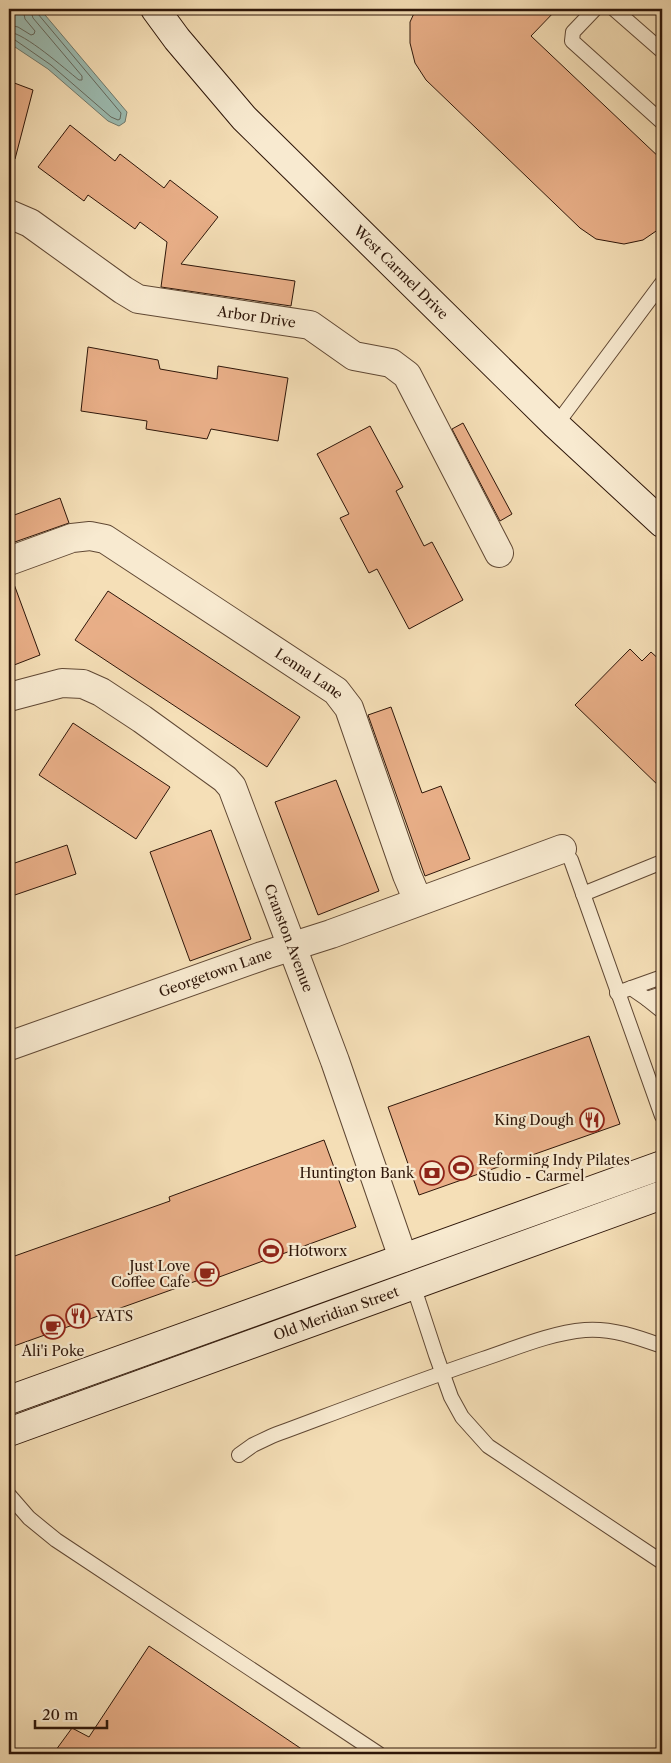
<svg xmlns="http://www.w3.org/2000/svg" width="671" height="1763" font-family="'Libre Caslon Text',serif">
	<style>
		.water { fill: #9cbcb2; stroke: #707a6e }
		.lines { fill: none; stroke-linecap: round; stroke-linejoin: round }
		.shore { stroke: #65695e; stroke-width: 1 }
		.building { fill: #e9af88; stroke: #2e1609 }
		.lane-casing { stroke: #604834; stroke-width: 16 }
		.street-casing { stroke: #604834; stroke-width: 30 }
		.secondary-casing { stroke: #2e1609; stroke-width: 30 }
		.lane { stroke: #f8ead0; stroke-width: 14 }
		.street { stroke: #f8ead0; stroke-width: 28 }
		.secondary { stroke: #f8ead0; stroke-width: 28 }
		.labels { text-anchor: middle; stroke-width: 4.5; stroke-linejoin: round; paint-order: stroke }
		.street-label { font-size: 14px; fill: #2e1609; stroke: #f8ead0 }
		.poi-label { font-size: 14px; fill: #2e1609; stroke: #f8ead0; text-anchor: end }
	</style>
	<rect width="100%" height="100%" fill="#f5dfb7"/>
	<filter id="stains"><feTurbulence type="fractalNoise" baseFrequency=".004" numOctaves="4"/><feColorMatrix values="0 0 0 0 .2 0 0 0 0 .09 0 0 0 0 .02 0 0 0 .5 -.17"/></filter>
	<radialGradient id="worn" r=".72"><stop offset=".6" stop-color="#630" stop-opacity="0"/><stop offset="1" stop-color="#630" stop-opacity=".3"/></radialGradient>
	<polygon class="water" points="9,9 40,9 127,112 125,122 119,126 108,121 48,69 9,43"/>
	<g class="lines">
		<g class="shore">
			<polyline points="9,25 18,27 31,35 34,34 35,31 25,19 23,9"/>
			<path d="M9,32C25,33 65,69 79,80H82V76L33,18L30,9"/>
			<polyline points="9,39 15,40 51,65 111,117 118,120 120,119 121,113 38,14 37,9"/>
		</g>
	</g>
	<g class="building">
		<polygon points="416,9 557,9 531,36 662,160 662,227 643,240 624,244 596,239 580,228 426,80 415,63 410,43 410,22"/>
		<polygon points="9,81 33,90 15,159 9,158"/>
		<polygon points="70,125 115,161 120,154 164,188 170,180 218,217 181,264 295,281 291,306 161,287 167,242 140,222 135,229 88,195 84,201 38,167"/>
		<polygon points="88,347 158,360 160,369 217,379 218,366 288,378 278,441 211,429 207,439 146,429 147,421 81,411"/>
		<polygon points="463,423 512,514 500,521 452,429"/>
		<polygon points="370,426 403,487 396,491 424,546 432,542 463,600 409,629 377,569 369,573 340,518 349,514 317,454"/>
		<polygon points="60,498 69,523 9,544 9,517"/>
		<polygon points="9,576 11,576 40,655 9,667"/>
		<polygon points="108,591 300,717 267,767 75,640"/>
		<polygon points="630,649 642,661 651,652 662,662 662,789 575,705"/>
		<polygon points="391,707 422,793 441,786 470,859 425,876 368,715"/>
		<polygon points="73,723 170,787 136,839 39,775"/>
		<polygon points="336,780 379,891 318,915 275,802"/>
		<polygon points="211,830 251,939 190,961 150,852"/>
		<polygon points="67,845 76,874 9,897 9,865"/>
		<polygon points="589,1036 620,1124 419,1195 388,1107"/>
		<polygon points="324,1140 356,1227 200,1284 199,1280 14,1346 9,1333 9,1258 170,1201 169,1197"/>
		<polygon points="149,1646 309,1754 53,1754 72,1728 89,1737"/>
	</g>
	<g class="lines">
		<g class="lane-casing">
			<g id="lane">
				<polyline points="595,9 573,32 572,41 662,122"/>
				<polyline points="614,9 662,51"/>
				<polyline points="556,425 662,283"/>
				<polyline points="562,849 571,860 662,1116"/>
				<polyline points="583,894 662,862"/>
				<polyline points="631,988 647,999 662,994"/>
				<polyline points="617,993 662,977"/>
				<polyline points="647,999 662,1011"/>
				<polyline points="413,1285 436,1355 451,1397 462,1417 488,1446 662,1562"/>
				<path d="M239,1455L253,1445L272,1436C342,1410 412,1383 483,1359C516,1348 550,1333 585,1330C612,1328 637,1337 662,1346"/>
				<polyline points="9,1495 29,1518 56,1540 379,1754"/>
			</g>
		</g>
		<g class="street-casing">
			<g id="street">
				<path id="s1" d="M9,214L30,223L123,290L138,299L310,325L354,356L391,363L407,375L499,553"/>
				<path id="s2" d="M9,561L72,538L90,536L105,539L336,691L349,708L407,875L418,901"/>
				<path id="s3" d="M9,697L62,683L83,684L101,692L142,719L225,779L232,787L335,1061L403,1258"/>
				<path id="s4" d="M9,1046L262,956L331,934L562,849"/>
			</g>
		</g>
		<g class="secondary-casing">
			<g id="secondary">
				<path id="s5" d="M155,9L177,39L244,118L556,425L662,523"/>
				<polyline points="9,1400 662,1165"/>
				<path id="s6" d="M9,1432L662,1195"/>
			</g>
		</g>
		<use href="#lane" class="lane"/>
		<use href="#street" class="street"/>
		<use href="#secondary" class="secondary"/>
	</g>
	<defs>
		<g id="restaurant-ring" transform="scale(1.25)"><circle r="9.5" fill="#f8ead0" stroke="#8f2418" stroke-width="1.5"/><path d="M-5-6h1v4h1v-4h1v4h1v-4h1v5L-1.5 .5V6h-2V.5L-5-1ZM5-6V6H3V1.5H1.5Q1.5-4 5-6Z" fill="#8f2418"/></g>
		<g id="stadium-ring" transform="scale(1.25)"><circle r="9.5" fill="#f8ead0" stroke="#8f2418" stroke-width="1.5"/><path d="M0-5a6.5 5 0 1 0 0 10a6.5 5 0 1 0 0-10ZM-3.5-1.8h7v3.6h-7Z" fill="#8f2418"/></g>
		<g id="bank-ring" transform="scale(1.25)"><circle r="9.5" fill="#f8ead0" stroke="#8f2418" stroke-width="1.5"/><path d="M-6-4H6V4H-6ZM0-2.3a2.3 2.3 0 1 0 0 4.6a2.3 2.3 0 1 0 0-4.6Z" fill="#8f2418"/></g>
		<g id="cafe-ring" transform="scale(1.25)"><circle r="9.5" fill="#f8ead0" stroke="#8f2418" stroke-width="1.5"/><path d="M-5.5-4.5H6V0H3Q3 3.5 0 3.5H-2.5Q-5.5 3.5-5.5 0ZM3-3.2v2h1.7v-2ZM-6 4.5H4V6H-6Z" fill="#8f2418"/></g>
	</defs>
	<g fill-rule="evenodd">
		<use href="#restaurant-ring" x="592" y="1120"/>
		<use href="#stadium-ring" x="461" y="1168"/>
		<use href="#bank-ring" x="432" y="1173"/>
		<use href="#stadium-ring" x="271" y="1251"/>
		<use href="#cafe-ring" x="207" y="1274"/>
		<use href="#restaurant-ring" x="78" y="1316"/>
		<use href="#cafe-ring" x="53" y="1327"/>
	</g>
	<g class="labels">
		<g class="street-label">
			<text dy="5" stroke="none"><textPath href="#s5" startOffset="361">West Carmel Drive</textPath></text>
			<text dy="5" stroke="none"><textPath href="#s1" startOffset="275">Arbor Drive</textPath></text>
			<text dy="5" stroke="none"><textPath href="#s2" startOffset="345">Lenna Lane</textPath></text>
			<text dy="5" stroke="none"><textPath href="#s3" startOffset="419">Cranston Avenue</textPath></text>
			<text dy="5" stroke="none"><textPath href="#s4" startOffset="219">Georgetown Lane</textPath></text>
			<text dy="5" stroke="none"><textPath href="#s6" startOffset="348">Old Meridian Street</textPath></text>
		</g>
		<g class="poi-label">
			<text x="574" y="1125">King Dough</text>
			<text x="478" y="1165" text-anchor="start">Reforming Indy Pilates<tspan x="478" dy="16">Studio - Carmel</tspan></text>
			<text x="414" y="1178">Huntington Bank</text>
			<text x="288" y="1256" text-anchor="start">Hotworx</text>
			<text x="190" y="1271">Just Love<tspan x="190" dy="16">Coffee Cafe</tspan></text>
			<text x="96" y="1321" text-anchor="start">YATS</text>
			<text x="53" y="1356" text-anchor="middle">Ali'i Poke</text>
		</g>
	</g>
	<rect width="671" height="1763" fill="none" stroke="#f5dfb7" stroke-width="30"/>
	<rect x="10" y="10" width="651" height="1743" fill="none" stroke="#2e1609" stroke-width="2.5"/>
	<rect x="15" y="15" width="641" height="1733" fill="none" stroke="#2e1609"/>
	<path d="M35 1720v8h72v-8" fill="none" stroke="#2e1609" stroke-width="2.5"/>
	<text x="42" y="1720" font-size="15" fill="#2e1609" stroke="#f8ead0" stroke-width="4" paint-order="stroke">20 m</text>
	<rect width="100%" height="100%" filter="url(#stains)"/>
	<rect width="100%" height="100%" fill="url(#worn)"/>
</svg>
